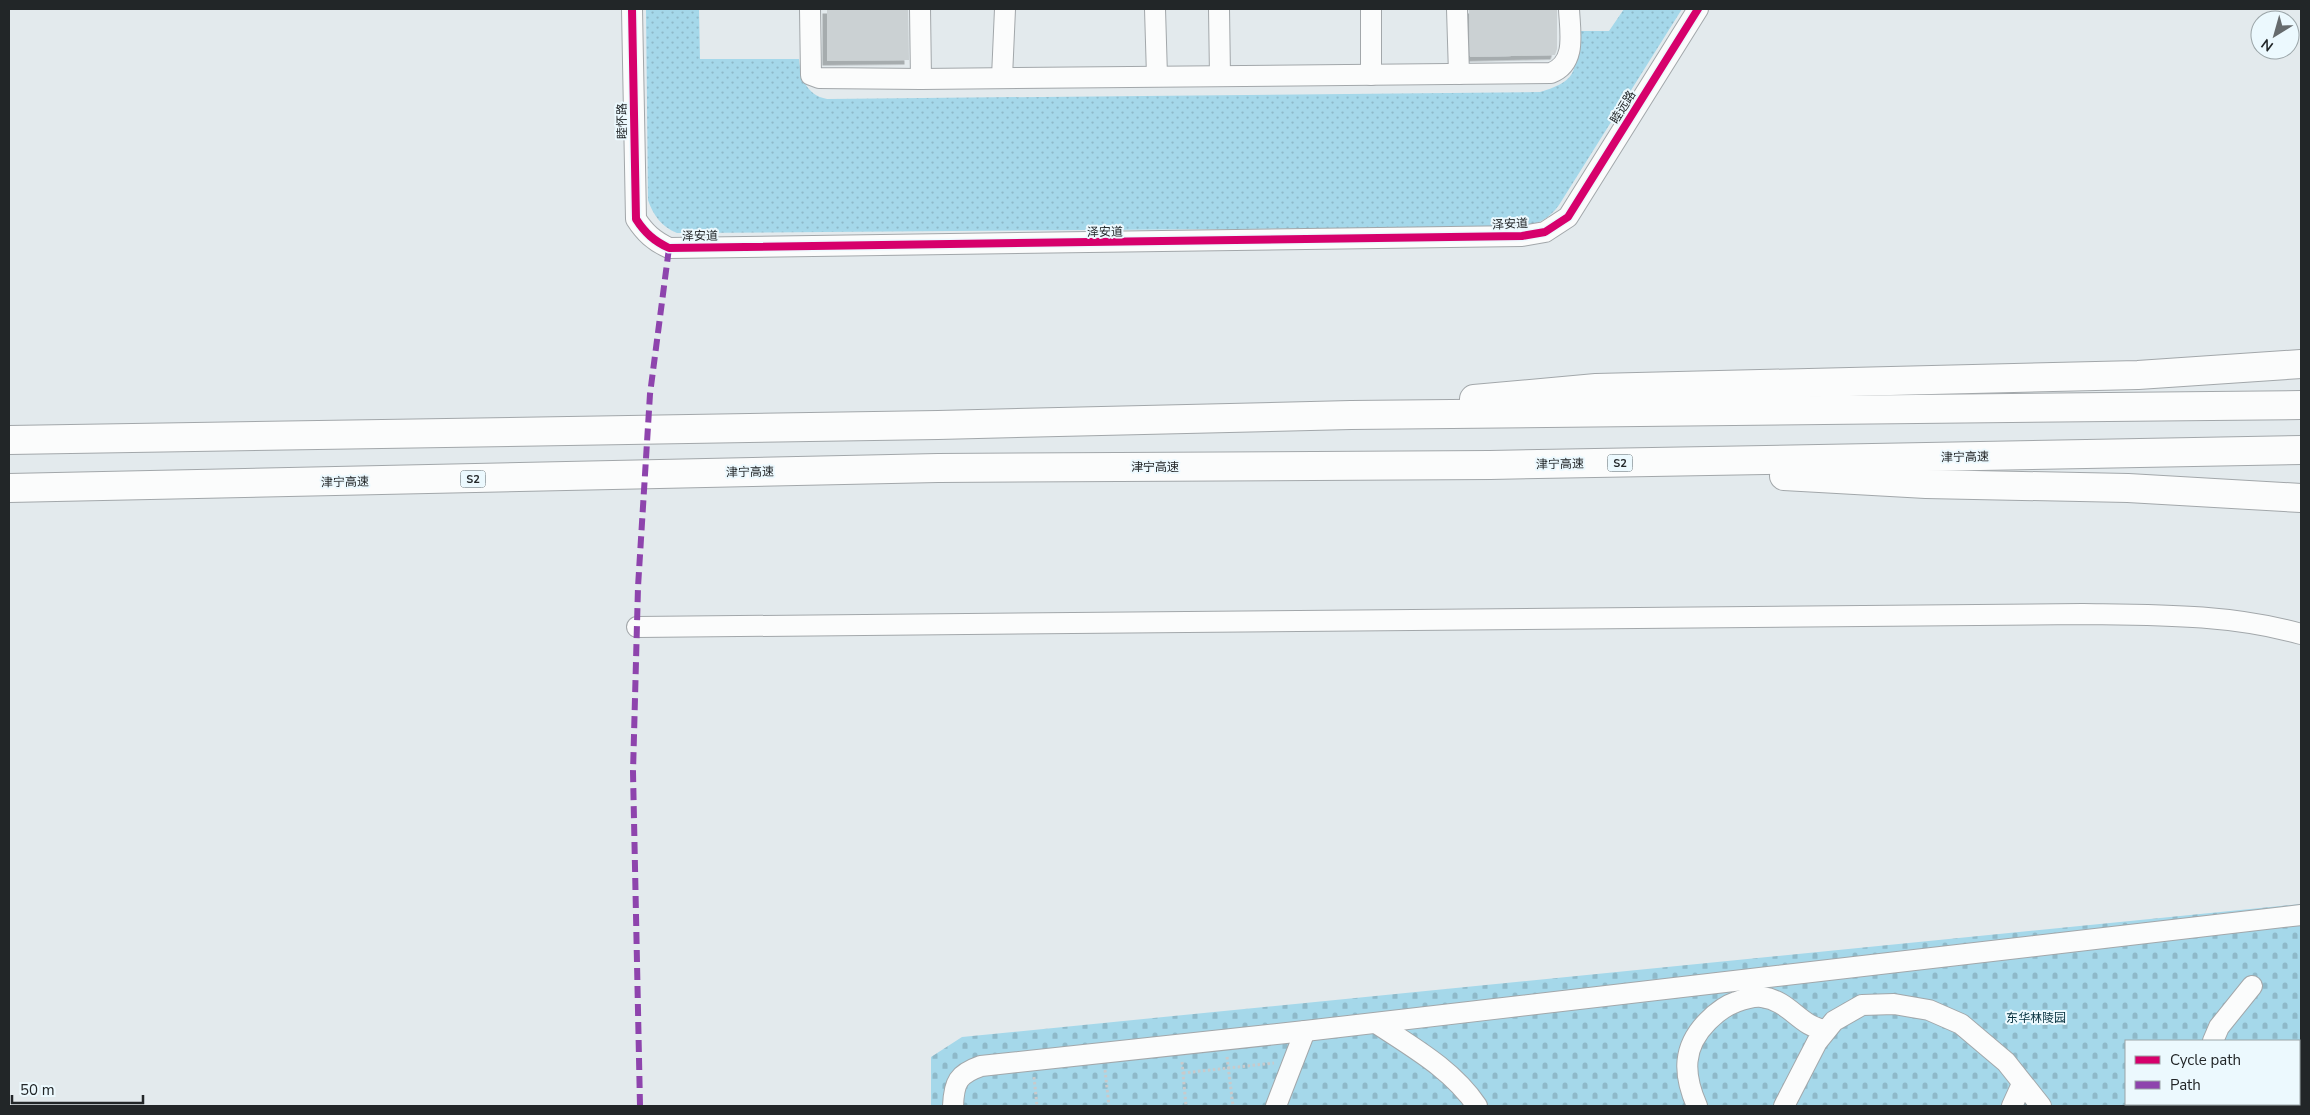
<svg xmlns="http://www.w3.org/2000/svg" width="2310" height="1115" font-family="'Nunito Sans','Noto Sans SC',sans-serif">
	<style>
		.grass { fill: url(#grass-dots) }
		.cemetery { fill: url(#cemetery-stones); fill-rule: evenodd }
		.building { fill: #cbd1d3; filter: url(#shadow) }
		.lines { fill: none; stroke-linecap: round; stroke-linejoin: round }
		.minor-casing { stroke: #a2a7aa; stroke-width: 22 }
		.highway-casing { stroke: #a2a7aa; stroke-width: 30 }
		.path { stroke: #c8cacc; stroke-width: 3; stroke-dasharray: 2.5 2.5; stroke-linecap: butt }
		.minor { stroke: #fbfcfc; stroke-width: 20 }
		.highway { stroke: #fbfcfc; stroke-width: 28 }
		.quiet { stroke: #8e44ad; stroke-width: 6; stroke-dasharray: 12 6; stroke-linecap: butt }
		.cycleway-casing { stroke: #ecf9fe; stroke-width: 11 }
		.cycleway { stroke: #d6006c; stroke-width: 8 }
		.labels { text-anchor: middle; stroke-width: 4; stroke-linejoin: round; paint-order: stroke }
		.shield { fill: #ecf9fe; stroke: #5f6568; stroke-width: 1 }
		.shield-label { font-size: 11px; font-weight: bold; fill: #222628 }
		.street-label { font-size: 12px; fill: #222628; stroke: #ecf9fe }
		.park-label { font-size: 12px; fill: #05303e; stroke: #ecf9fe }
	</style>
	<defs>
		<pattern id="grass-dots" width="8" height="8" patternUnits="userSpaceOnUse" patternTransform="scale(1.25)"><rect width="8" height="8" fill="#a5d8ea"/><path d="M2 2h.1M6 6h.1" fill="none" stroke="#8eb9c9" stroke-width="1.8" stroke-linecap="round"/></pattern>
		<pattern id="cemetery-stones" width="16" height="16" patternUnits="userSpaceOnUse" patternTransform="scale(1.25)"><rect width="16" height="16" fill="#a5d8ea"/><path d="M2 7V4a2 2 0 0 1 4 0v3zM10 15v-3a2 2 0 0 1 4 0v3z" fill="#8eb9c9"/></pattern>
		<filter id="shadow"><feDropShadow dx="-4.5" dy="4.5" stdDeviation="0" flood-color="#0004"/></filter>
	</defs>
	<rect width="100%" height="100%" fill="#e3eaed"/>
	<path class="grass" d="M646,9H699L700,59H799C801,78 806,95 827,99L1540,92C1581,80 1575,69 1577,31H1609L1624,9H1682L1559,205C1549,219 1538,224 1522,227L677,233C662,227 653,215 648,200Z"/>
	<path class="cemetery" d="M2301,904V1106H931V1057L962,1037ZM2126,1041H2299V1104H2126Z"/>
	<g class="building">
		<polygon points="827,9 908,9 909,60 827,61"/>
		<polygon points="1469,9 1557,9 1557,49 1555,55 1470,57"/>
	</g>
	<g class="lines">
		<g class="minor-casing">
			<g id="minor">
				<path d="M632,9L636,219C645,233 654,241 669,248L1522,236L1545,232L1568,217L1698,9"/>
				<path d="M810,9L811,75L819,78L921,79L1551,73C1577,63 1570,32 1569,9"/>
				<polyline points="920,9 921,79"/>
				<polyline points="1155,9 1157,76"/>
				<polyline points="1219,9 1220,76"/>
				<polyline points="1371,9 1371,75"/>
				<polyline points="1457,9 1459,74"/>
				<polyline points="1002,77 1005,9"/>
				<path d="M637,627L2083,614C2156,615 2230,614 2301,634"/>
				<path d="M1376,1023C1412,1047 1452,1069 1477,1106"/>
				<polyline points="2213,1041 2219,1027 2252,986"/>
				<path d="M953,1106C954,1082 958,1074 981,1066L1305,1031L2301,915"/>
				<polyline points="1276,1106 1305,1031"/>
				<path d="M1697,1106C1683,1074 1682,1047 1708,1021C1716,1013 1724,1006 1736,1002C1744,999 1754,996 1762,997C1791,1001 1799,1027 1826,1030"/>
				<polyline points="1784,1106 1817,1042 1834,1021 1862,1005 1894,1004 1929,1010 1961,1024 2006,1062 2041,1106"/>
				<polyline points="2012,1106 2022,1084"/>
				<polyline points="2200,1106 2200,1104"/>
			</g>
		</g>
		<g class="highway-casing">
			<g id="highway">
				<polyline points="1474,399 1596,388 2138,375 2301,364"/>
				<polyline points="9,440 938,425 1351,415 2301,405"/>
				<polyline points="1784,476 1926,484 2128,488 2301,498"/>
				<polyline points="9,488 938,468 1490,465 2301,450"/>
			</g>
		</g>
		<g class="path">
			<polyline points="1227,1057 1233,1106"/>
			<polyline points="1182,1062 1186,1106"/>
			<polyline points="1105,1070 1109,1106"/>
			<polyline points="1183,1073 1274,1063"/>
			<polyline points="1034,1077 1037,1106"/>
		</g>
		<use href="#minor" class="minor"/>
		<use href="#highway" class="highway"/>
		<polyline class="quiet" points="640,1106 633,772 638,587 650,394 669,248"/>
		<g class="cycleway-casing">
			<path id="cycleway" d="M632,9L636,219C645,233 654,241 669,248L1522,236L1545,232L1568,217L1698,9"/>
		</g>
		<use href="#cycleway" class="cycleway"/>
	</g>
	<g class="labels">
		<g class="shield">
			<rect x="1607.5" y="454.5" width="25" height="17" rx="4"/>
			<rect x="460.5" y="470.5" width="25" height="17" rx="4"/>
		</g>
		<g class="shield-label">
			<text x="1620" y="467">S2</text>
			<text x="473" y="483">S2</text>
		</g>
		<g class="street-label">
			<text transform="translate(1623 107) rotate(-58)" y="4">睦远路</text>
			<text transform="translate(622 121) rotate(-91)" y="4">睦怀路</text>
			<text transform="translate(1510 224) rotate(-3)" y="4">泽安道</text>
			<text transform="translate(1105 232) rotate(-1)" y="4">泽安道</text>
			<text transform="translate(700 236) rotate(-1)" y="4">泽安道</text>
			<text transform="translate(1965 457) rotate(-1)" y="4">津宁高速</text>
			<text transform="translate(1560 464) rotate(-1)" y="4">津宁高速</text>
			<text x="1155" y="471">津宁高速</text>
			<text transform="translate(750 472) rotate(-1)" y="4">津宁高速</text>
			<text transform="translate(345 482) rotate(-1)" y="4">津宁高速</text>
		</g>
		<g class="park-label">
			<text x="2036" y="1022">东华林陵园</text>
		</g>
	</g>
	<rect width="2310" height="1115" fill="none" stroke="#222628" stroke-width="20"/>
	<rect x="2125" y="1040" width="175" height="65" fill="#ecf9fe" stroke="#9ba5a8"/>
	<rect x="2135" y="1056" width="25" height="8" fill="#d6006c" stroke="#9ba5a8"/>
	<text x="2170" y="1065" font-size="15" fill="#222628">Cycle path</text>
	<rect x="2135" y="1081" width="25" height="8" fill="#8e44ad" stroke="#9ba5a8"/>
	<text x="2170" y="1090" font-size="15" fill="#222628">Path</text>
	<g transform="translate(2275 35) rotate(217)"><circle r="24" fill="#ecf9fe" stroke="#9ba5a8"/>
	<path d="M0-4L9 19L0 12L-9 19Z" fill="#666b6d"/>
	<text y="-8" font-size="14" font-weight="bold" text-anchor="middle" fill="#222628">N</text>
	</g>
	<path d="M12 1095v8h131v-8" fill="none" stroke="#222628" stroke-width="2.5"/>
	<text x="20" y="1095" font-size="15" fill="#222628" stroke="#ecf9fe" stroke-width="4" paint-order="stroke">50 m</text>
</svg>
